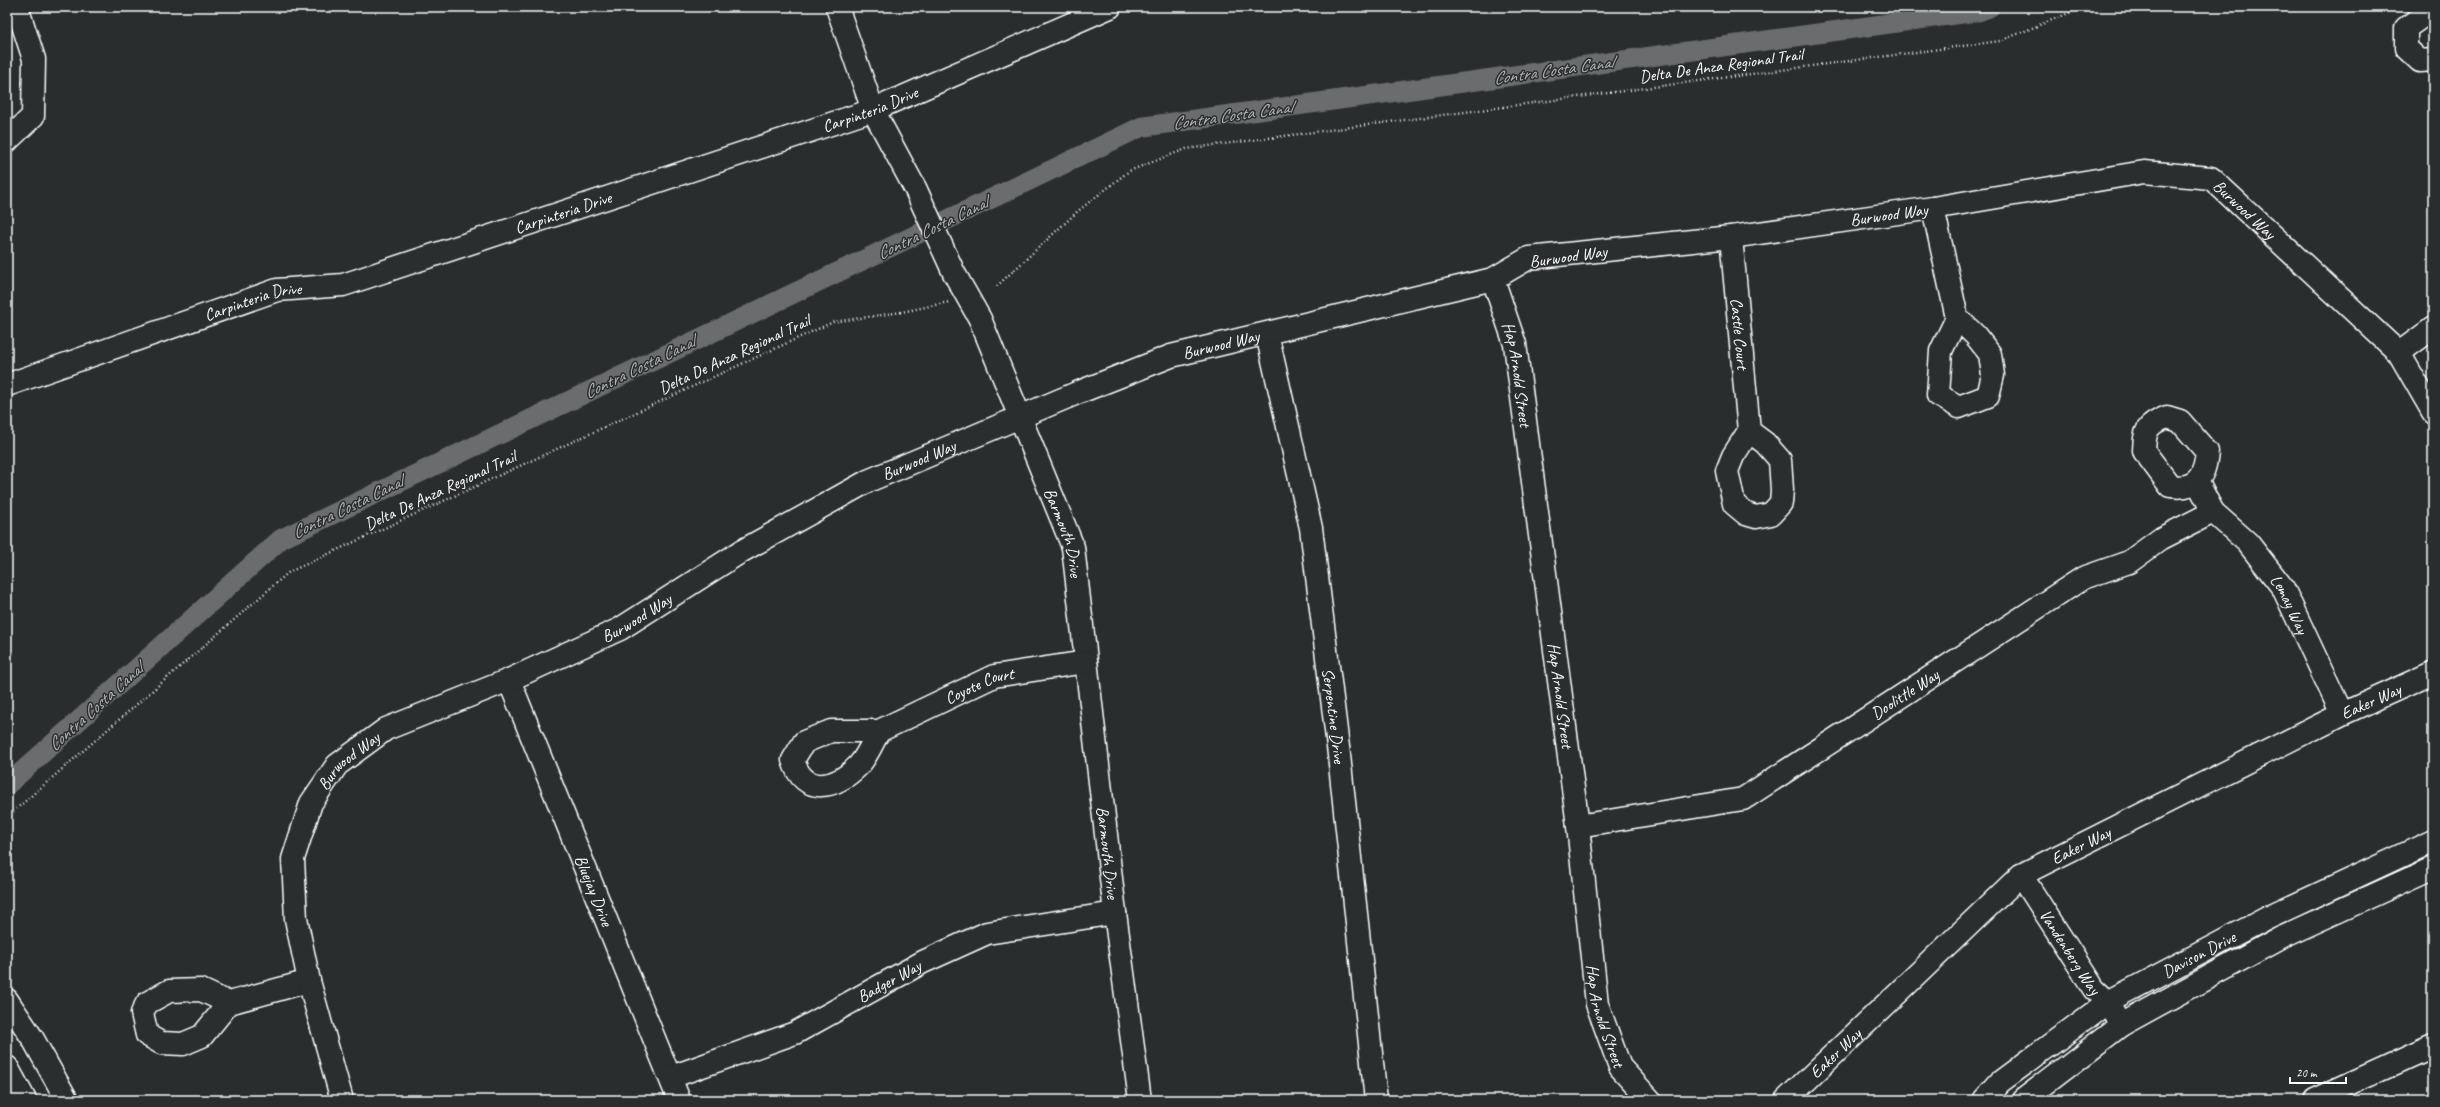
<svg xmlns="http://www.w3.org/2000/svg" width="2440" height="1107" font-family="Caveat,sans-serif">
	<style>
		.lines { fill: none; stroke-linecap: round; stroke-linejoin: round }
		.canal { stroke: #6a6c6d; stroke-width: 20 }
		.minor-casing { stroke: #fff; stroke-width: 25 }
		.tertiary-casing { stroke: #fff; stroke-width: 25 }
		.secondary-casing { stroke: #fff; stroke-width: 25 }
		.path { stroke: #fff; stroke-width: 2.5; stroke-dasharray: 1 3; stroke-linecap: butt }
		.minor { stroke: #2a2d2e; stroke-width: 22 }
		.tertiary { stroke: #2a2d2e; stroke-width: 22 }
		.secondary { stroke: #2a2d2e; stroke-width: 22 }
		.labels { text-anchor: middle; stroke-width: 3; stroke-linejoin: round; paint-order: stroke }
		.street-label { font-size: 17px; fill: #fff; stroke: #2a2d2e }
		.water-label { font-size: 18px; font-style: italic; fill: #b4b6b6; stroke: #2a2d2e }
	</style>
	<rect width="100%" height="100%" fill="#2a2d2e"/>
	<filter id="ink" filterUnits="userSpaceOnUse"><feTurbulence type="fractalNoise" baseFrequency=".025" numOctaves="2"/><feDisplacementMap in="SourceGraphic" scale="8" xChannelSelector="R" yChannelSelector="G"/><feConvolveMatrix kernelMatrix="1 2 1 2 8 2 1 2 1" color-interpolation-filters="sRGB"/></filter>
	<g filter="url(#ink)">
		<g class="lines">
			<polyline class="canal" points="7,785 281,539 1141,127 1980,11 1990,7"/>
			<g class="minor-casing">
				<g id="minor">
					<path id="s1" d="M837,7L873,110L916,190L954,273L980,319L1073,547L1115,913L1140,1100"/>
					<polyline points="2433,9 2406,28 2406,48 2420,61 2433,60"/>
					<polyline points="7,141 33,116 34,59 17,7"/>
					<polyline points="1933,208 1957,318 1975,335 1990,354 1993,375 1988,396 1959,407 1938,395 1941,351 1957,318"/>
					<path id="s2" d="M1731,237L1749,431L1733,456L1727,471L1734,504L1746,514L1756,517L1771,514L1781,503L1782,490L1780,460L1765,443L1749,431"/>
					<path id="s3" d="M1493,279L1515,344L1578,826L1597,1004L1620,1067L1650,1100"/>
					<path id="s4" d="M1267,334L1311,528L1339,755L1376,1100"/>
					<polyline points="2399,353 2433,328"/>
					<path d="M2167,417L2180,421L2207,452C2205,477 2196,490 2170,486L2144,451C2145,430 2146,425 2167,417Z"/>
					<path id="s5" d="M2197,481L2213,512L2248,543L2283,588L2342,714"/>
					<path id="s6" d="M509,680L679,1100"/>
					<path id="s7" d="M879,731C873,741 867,757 858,766C836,788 804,797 793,760L804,742L831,731H879L994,676L1086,662"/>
					<path id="s8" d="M1578,826L1743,799L2083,578L2129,562L2162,538L2213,512"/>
					<path id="s9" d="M2021,875L2094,989L2108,1002L2121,1025"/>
					<polyline points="229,1003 201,990 169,991 147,1003 142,1013 147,1035 161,1043 183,1044 202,1036 229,1003 309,981"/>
					<path id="s10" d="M671,1077L795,1033L923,962L987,933L1115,913"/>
					<path id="s11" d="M342,1100L309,981L296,919L293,859L311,803L337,765L386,729L509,680L620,629L742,551L868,481L1077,393L1171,356L1493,279L1529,258L1731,237L1933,208L2144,172L2211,178L2399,353L2433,412"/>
					<path id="s12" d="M1786,1100L2021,875L2342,714L2433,673"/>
					<polyline points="2314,1100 2433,1046"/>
				</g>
			</g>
			<g class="tertiary-casing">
				<g id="tertiary">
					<path id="s13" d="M7,385L277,290L343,285L873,110L1110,7"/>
				</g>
			</g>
			<g class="secondary-casing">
				<g id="secondary">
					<polyline points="7,1000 33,1039 67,1100"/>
					<polyline points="7,1067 25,1100"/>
					<path id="s14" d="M1984,1100L2000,1082L2108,1002L2267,918L2433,841"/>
					<polyline points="2023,1100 2121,1025 2282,937 2433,868"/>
				</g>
			</g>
			<g class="path">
				<polyline points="997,286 1078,211 1129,171 1186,149 2000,41 2084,7"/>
				<polyline points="7,817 289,572 833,322 902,312 949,302"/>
			</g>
			<use href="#minor" class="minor"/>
			<use href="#tertiary" class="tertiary"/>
			<use href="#secondary" class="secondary"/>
		</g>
	</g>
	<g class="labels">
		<g class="street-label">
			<text transform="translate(1721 65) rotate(-8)" y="6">Delta De Anza Regional Trail</text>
			<text dy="6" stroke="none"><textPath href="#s13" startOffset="908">Carpinteria Drive</textPath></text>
			<text dy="6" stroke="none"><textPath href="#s11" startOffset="2391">Burwood Way</textPath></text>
			<text dy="6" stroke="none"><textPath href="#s13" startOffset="584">Carpinteria Drive</textPath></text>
			<text dy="6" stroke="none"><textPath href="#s11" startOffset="2019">Burwood Way</textPath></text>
			<text transform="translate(1568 256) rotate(-8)" y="6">Burwood Way</text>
			<text dy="6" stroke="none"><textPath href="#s13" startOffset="260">Carpinteria Drive</textPath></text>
			<text dy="6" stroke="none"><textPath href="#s2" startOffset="97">Castle Court</textPath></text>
			<text dy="6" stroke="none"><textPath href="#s11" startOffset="1335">Burwood Way</textPath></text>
			<text transform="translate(734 354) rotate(-25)" y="6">Delta De Anza Regional Trail</text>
			<text dy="6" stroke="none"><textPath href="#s3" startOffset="99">Hap Arnold Street</textPath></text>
			<text dy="6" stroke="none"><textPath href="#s11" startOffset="1011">Burwood Way</textPath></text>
			<text transform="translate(440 490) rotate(-25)" y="6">Delta De Anza Regional Trail</text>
			<text dy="6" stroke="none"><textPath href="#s1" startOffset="574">Barmouth Drive</textPath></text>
			<text dy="6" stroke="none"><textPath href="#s5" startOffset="156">Lemay Way</textPath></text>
			<text dy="6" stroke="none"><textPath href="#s11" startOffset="687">Burwood Way</textPath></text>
			<text dy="6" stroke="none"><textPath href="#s7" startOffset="333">Coyote Court</textPath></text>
			<text dy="6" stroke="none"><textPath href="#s8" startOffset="360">Doolittle Way</textPath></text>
			<text dy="6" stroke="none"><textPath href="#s3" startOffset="423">Hap Arnold Street</textPath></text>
			<text dy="6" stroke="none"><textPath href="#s12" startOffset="716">Eaker Way</textPath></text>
			<text dy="6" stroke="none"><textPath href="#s4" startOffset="388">Serpentine Drive</textPath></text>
			<text dy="6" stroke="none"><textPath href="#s11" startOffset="363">Burwood Way</textPath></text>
			<text dy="6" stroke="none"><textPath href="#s12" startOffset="392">Eaker Way</textPath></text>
			<text dy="6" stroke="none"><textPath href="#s1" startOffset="898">Barmouth Drive</textPath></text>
			<text dy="6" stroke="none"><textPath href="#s6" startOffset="227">Bluejay Drive</textPath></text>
			<text dy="6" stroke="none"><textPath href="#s9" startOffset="91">Vandenberg Way</textPath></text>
			<text dy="6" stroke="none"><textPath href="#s14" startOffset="261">Davison Drive</textPath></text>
			<text dy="6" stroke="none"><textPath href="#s10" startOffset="239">Badger Way</textPath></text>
			<text dy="6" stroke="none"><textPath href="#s3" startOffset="747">Hap Arnold Street</textPath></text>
			<text dy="6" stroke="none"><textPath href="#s12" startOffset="68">Eaker Way</textPath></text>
		</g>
		<g class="water-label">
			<text transform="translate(1553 70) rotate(-8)" y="6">Contra Costa Canal</text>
			<text transform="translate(1232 115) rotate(-8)" y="6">Contra Costa Canal</text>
			<text transform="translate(932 228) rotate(-26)" y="6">Contra Costa Canal</text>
			<text transform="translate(639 367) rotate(-26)" y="6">Contra Costa Canal</text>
			<text transform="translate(347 507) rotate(-26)" y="6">Contra Costa Canal</text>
			<text transform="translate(95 707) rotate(-42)" y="6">Contra Costa Canal</text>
		</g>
	</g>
	<rect width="2440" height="1107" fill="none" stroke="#2a2d2e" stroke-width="24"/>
	<rect x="12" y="12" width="2416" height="1083" fill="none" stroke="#fff" stroke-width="1.5" filter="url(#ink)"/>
	<path d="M2290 1077v6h56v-6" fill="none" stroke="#ffffff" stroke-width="2"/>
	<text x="2296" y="1077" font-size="12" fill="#ffffff" stroke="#2a2d2e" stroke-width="3" paint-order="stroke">20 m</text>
</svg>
